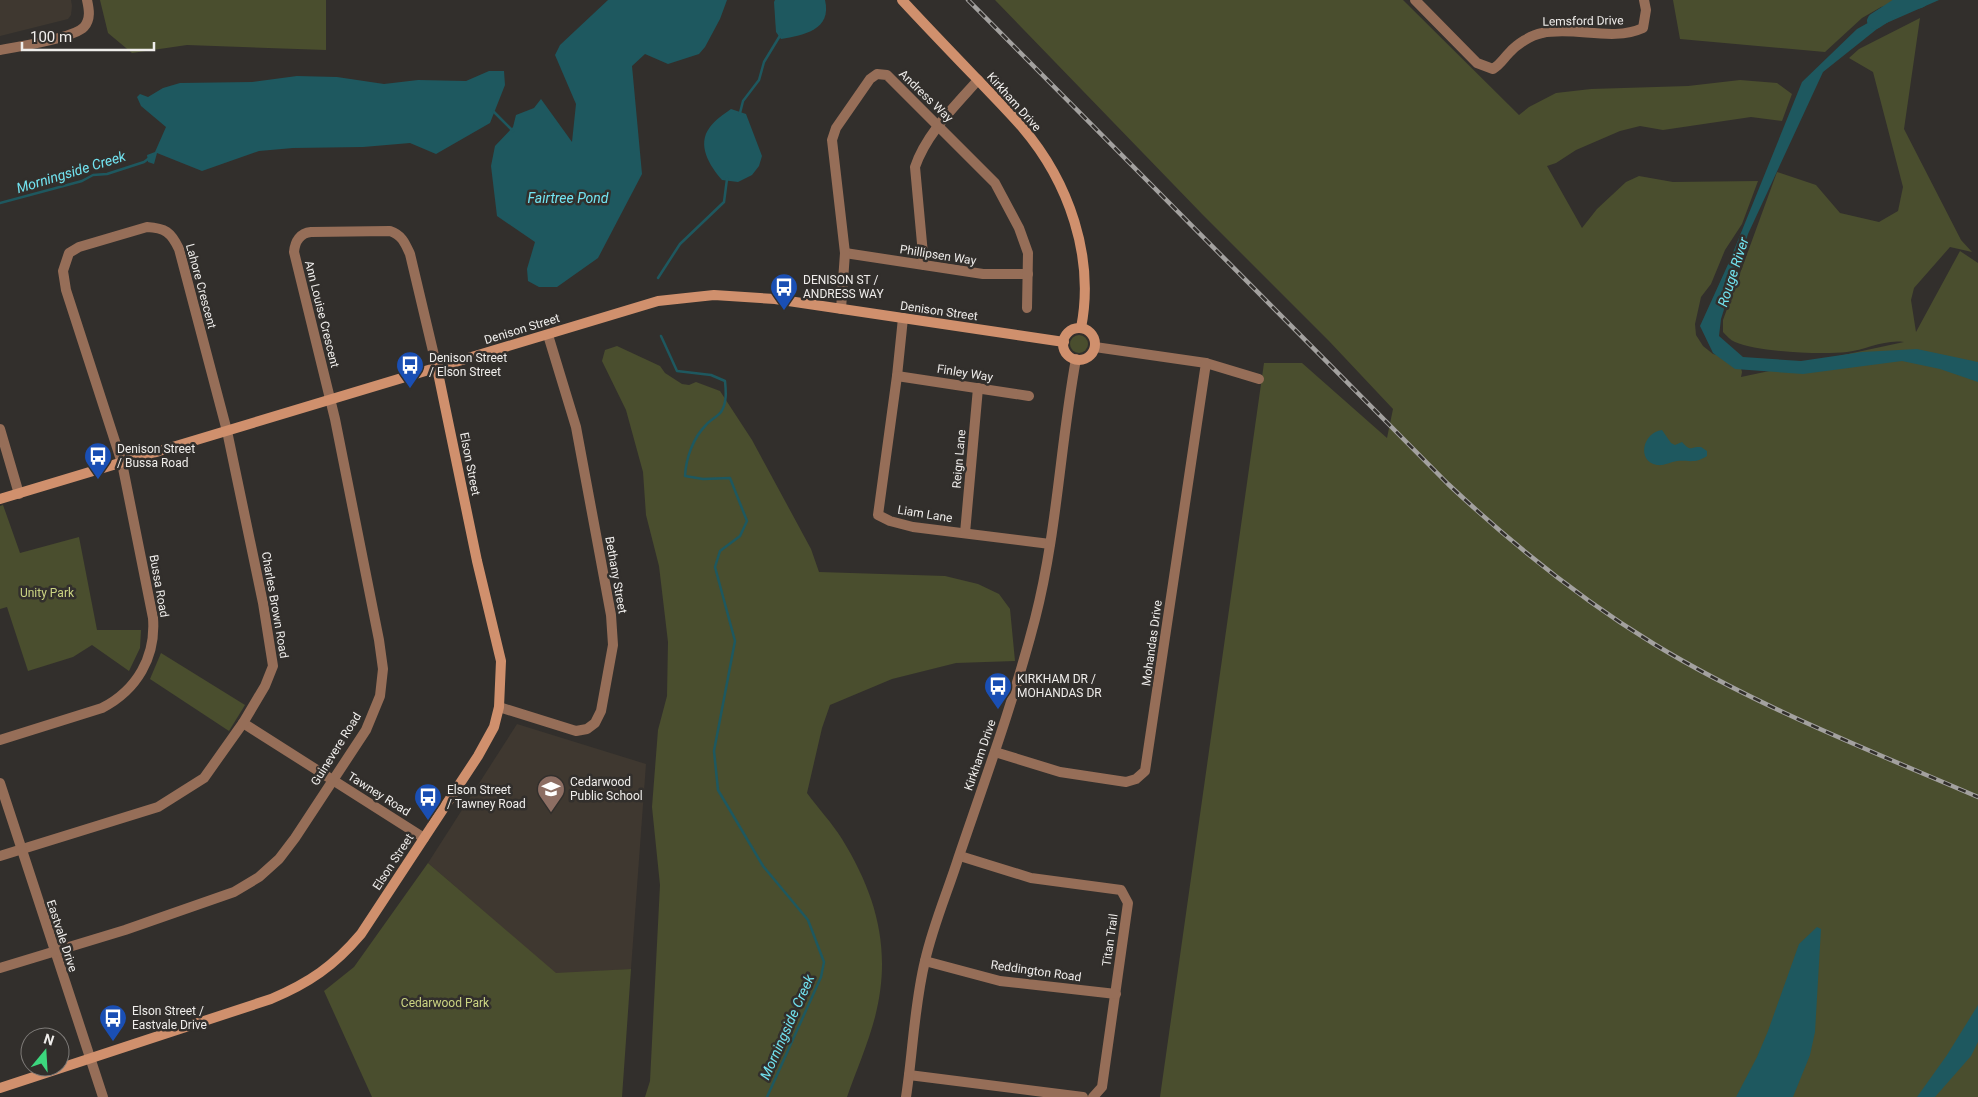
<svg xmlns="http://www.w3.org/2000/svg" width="1978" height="1097" font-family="Roboto,sans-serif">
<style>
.built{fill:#3f3830}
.green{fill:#4a4e2e}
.water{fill:#1e585f}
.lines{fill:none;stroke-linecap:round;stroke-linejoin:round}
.stream{stroke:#1e585f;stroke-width:2.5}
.river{stroke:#1e585f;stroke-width:16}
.street{stroke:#966e58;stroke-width:10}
.secondary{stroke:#d0906d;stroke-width:10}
.rail-casing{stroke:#a3a19f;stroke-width:4.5}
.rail{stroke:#322f2c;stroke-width:2.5;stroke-dasharray:8;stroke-linecap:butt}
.labels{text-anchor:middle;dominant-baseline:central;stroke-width:5;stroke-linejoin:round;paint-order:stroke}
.street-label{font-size:12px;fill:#efedeb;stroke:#322f2c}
.poi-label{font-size:12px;fill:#efedeb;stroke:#322f2c;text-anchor:start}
.park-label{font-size:12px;fill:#cbd483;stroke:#322f2c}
.water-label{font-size:14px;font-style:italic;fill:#72e4f1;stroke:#322f2c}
</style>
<rect width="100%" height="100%" fill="#322f2c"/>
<g class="built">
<path d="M0,0H71L72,6L71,15L68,19L0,36Z"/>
<path d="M517,724L646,764L631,969L556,974L428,863Z"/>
</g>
<g class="green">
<path d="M100,0H326V50L187,45L132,53L108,33Z"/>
<path d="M995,0H1403L1519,115L1529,107L1556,93L1591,89L1688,86L1740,80L1777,83L1792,94L1782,121L1751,117L1663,130L1640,126L1620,131L1576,150L1556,163L1547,166L1582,228L1597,209L1626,182L1639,176L1673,182L1758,181L1742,224L1725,250L1711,284L1701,297L1695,324L1696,335L1703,346L1713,354L1739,361L1742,372L1741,377L1904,342C1885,339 1865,350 1847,352C1821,355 1758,352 1735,342C1730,340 1727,336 1723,332V320L1777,172L1816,185L1840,213L1879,222L1898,211L1903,187L1873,72L1849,58L1859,49L1920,18L1904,129L1961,240L1972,252L1950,247L1914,288L1911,300L1916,332L1960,251L1978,263V1097H1160L1264,363H1302L1387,438L1393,409L1329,341L1202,214Z"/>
<path d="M1673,0H1904L1881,7L1862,18L1825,52L1680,39Z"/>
<circle cx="1079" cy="344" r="9"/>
<path d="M617,346L660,366L665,373L682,384L689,385L696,382L720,391L752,440L811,549L819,572L945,576L978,584L999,594L1010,609L1015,661L956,663L892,679L830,705L822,728L807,793C818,808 832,823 842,839C877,896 892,951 875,1017C868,1044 856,1071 847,1097H645L650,1081L660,885L652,807L658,730L667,696L668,642L659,566L646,515L643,472L626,410L602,361L605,350Z"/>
<path d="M3,505L20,553L79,537L97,630H141L140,648L129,671L92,645L73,657L28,671L7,607L0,609V506Z"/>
<path d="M161,653L245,705L229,731L150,679Z"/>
<path d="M428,863L556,973L631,969L622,1097H372L324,991L354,967Z"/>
</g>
<g class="water">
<path d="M608,0H727L720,19L705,47L699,54L668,64L645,54L632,66L642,174L598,258L557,287H539L528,281L527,269L535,242L497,216L491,166L495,146L513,127L516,115L534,108L541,99L572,142L576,104L555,55L560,45Z"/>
<path d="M775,0H825C832,30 804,35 781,39L776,32L774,2Z"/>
<path d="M1909,0H1939L1882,25L1823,72L1748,234L1721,319L1719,336L1743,357L1801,361L1862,352L1917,349L1978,362V382L1940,369L1902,361L1803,374L1735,369L1713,353L1700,326L1730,260L1802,82L1857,29Z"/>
<path d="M489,71H504L505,85L490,123L436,154L410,143L363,147L293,148L259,151L202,171L157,153L154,164L148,162L147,155L155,152L166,127L141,106L137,97L140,94L148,97L163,88L180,83L252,82L297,76L337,77L384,84L418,80L466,81Z"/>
<path d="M731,109L746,114L762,156L759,166L752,175L738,182L722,180C710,166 696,145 710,127C715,120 724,114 731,109Z"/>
<path d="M1662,430L1671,443L1675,445L1682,442C1692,453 1689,446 1701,447L1707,451V456C1695,464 1689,460 1677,461C1670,462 1664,466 1657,465C1636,461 1643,432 1662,430Z"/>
<path d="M1817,927L1821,929L1815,1032L1810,1055L1793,1097H1736L1757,1057L1768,1031L1799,944Z"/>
<path d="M1978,1005V1042L1971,1056L1935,1097H1917L1947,1055Z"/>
</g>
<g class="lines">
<g class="stream">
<path d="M494,112L513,131"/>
<path d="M740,113L743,101L759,80L764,62L781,34"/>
<path d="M0,203L82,181L93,175L107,174L144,162L148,159"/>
<path d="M658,278L680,244L724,202L727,179"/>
<path d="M661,336L677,371L711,375L725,381C726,391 727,403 721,412C717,417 710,420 706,425C693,438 686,458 685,476L703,479L730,478L747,521L740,536L720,551L715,567L735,641L714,751L718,790L763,866L808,920L824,962L821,977L767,1097"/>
</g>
<path class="river" d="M1875,21L1898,6L1920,0"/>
<g class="street">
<path d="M1415,0L1477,63L1493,69C1501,64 1503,59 1509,53C1517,44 1531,35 1542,33C1575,26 1612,42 1643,28L1646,10L1644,0"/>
<path d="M0,50C17,47 74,38 84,27C91,19 89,9 87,0"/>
<path d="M845,253L983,274H1028"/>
<path d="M924,265L915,167C926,134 955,106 978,80"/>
<path d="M841,309L845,253L832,140L836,128L870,79L877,74L887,75L995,183L1019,228L1028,253L1027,308"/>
<path d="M903,318L897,376L878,515L890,521L913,527L1050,544"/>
<path d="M1095,347L1206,363L1259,379"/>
<path d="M897,376L1029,396"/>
<path d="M0,429L19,494"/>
<path d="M965,533L978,388"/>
<path d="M499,707L576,731L587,729L595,723L601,711L613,645L611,615L576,427L548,335"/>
<path d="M243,723L424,838"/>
<path d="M0,740L102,708C137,690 156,657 153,618L122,463L66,290L63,271L69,253L79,247L147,227C165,228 171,232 179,249L227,431L263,603L273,666L265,686L243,723L204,778L158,807L0,856"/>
<path d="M995,752L1060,772L1126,782L1136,779L1145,771L1206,363"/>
<path d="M0,783L103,1097"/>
<path d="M960,856L1031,878L1121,890L1128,903L1102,1087L1093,1097"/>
<path d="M925,961L1000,981L1116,994"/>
<path d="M0,968L125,930L234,892L259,877L279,859L295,838L366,730L380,696L383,669L379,640L335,419L294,252C295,241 300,233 311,232L390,231C402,235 405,243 410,254L437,368"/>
<path d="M909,1075L1083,1097"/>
<path d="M906,1097C913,1052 914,1006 925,961C933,925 948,891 959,856C986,777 1014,700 1035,619C1057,534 1060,446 1076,359"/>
</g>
<g class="secondary">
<path d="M902,0C927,27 953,54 978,80C993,96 1008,111 1022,127C1069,182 1095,257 1081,328"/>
<circle cx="1079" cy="344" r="16"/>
<path d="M0,499L658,301L714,295L775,299L1064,342"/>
<path d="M0,1088L271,999C309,983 334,966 361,934L478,756L494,727L499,707L501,661L477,561L437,368"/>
</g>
<g class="rail-casing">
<path id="rail" d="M968,0L1448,484C1512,544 1579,598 1654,644C1756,706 1869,750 1978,797"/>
</g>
<use href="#rail" class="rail"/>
</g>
<defs>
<g id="bus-pin" transform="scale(1.4375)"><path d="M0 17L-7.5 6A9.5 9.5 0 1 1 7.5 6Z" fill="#1a4fb4" stroke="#322f2c"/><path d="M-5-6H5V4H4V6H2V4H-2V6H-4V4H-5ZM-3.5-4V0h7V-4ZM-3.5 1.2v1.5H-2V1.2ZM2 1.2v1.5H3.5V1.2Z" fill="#fff"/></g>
<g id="school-pin" transform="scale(1.4375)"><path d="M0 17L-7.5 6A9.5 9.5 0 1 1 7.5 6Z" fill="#8d6e63" stroke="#322f2c"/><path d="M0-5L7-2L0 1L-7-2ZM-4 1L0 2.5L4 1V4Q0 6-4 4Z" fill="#fff"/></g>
</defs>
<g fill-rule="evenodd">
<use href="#bus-pin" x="784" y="287"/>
<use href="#bus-pin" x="410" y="365"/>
<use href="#bus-pin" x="98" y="456"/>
<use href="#bus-pin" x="998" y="686"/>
<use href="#school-pin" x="551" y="789"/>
<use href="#bus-pin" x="428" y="797"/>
<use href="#bus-pin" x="113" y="1018"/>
</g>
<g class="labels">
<g class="street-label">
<text transform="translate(1583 21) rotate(-1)">Lemsford Drive</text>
<text transform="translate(926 96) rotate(44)">Andress Way</text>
<text transform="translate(1014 102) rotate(48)">Kirkham Drive</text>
<text transform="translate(938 255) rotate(9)">Phillipsen Way</text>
<text transform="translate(201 286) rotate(75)">Lahore Crescent</text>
<text transform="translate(939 311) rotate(8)">Denison Street</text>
<text transform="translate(322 314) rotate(76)">Ann Louise Crescent</text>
<text transform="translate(522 329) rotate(-17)">Denison Street</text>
<text transform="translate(965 373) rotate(9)">Finley Way</text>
<text transform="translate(959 459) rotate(-85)">Reign Lane</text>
<text transform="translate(470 464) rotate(79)">Elson Street</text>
<text transform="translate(925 514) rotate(9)">Liam Lane</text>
<text transform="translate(616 575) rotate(80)">Bethany Street</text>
<text transform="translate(159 586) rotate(80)">Bussa Road</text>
<text transform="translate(275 605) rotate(80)">Charles Brown Road</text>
<text transform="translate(1152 643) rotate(-82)">Mohandas Drive</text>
<text transform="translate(336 749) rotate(-58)">Guinevere Road</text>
<text transform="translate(980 755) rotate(-71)">Kirkham Drive</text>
<text transform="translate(379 794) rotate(32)">Tawney Road</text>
<text transform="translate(393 862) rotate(-57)">Elson Street</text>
<text transform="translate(62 936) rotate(72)">Eastvale Drive</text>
<text transform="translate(1110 940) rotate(-82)">Titan Trail</text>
<text transform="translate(1036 971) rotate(8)">Reddington Road</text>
</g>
<g class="poi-label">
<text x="803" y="280">DENISON ST /<tspan x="803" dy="14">ANDRESS WAY</tspan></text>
<text x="429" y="358">Denison Street<tspan x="429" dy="14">/ Elson Street</tspan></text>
<text x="117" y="449">Denison Street<tspan x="117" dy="14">/ Bussa Road</tspan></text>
<text x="1017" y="679">KIRKHAM DR /<tspan x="1017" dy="14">MOHANDAS DR</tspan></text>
<text x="570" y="782">Cedarwood<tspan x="570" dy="14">Public School</tspan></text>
<text x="447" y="790">Elson Street<tspan x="447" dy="14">/ Tawney Road</tspan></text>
<text x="132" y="1011">Elson Street /<tspan x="132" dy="14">Eastvale Drive</tspan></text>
</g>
<g class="park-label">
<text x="47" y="593">Unity Park</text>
<text x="445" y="1003">Cedarwood Park</text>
</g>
<g class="water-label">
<text transform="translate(71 172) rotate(-17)">Morningside Creek</text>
<text x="568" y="198">Fairtree Pond</text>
<text transform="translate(1733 272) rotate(-72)">Rouge River</text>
<text transform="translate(787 1027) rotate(-66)">Morningside Creek</text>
</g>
</g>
<g transform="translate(45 1052) rotate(18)"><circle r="24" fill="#322f2c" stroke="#7e7b78"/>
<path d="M0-4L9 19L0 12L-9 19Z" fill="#3cd77e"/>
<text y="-8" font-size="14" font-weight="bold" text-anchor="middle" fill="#efedeb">N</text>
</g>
<path d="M22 42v8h132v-8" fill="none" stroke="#efedeb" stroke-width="2.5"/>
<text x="30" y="42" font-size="15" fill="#efedeb" stroke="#322f2c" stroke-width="4" paint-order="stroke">100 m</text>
</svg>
